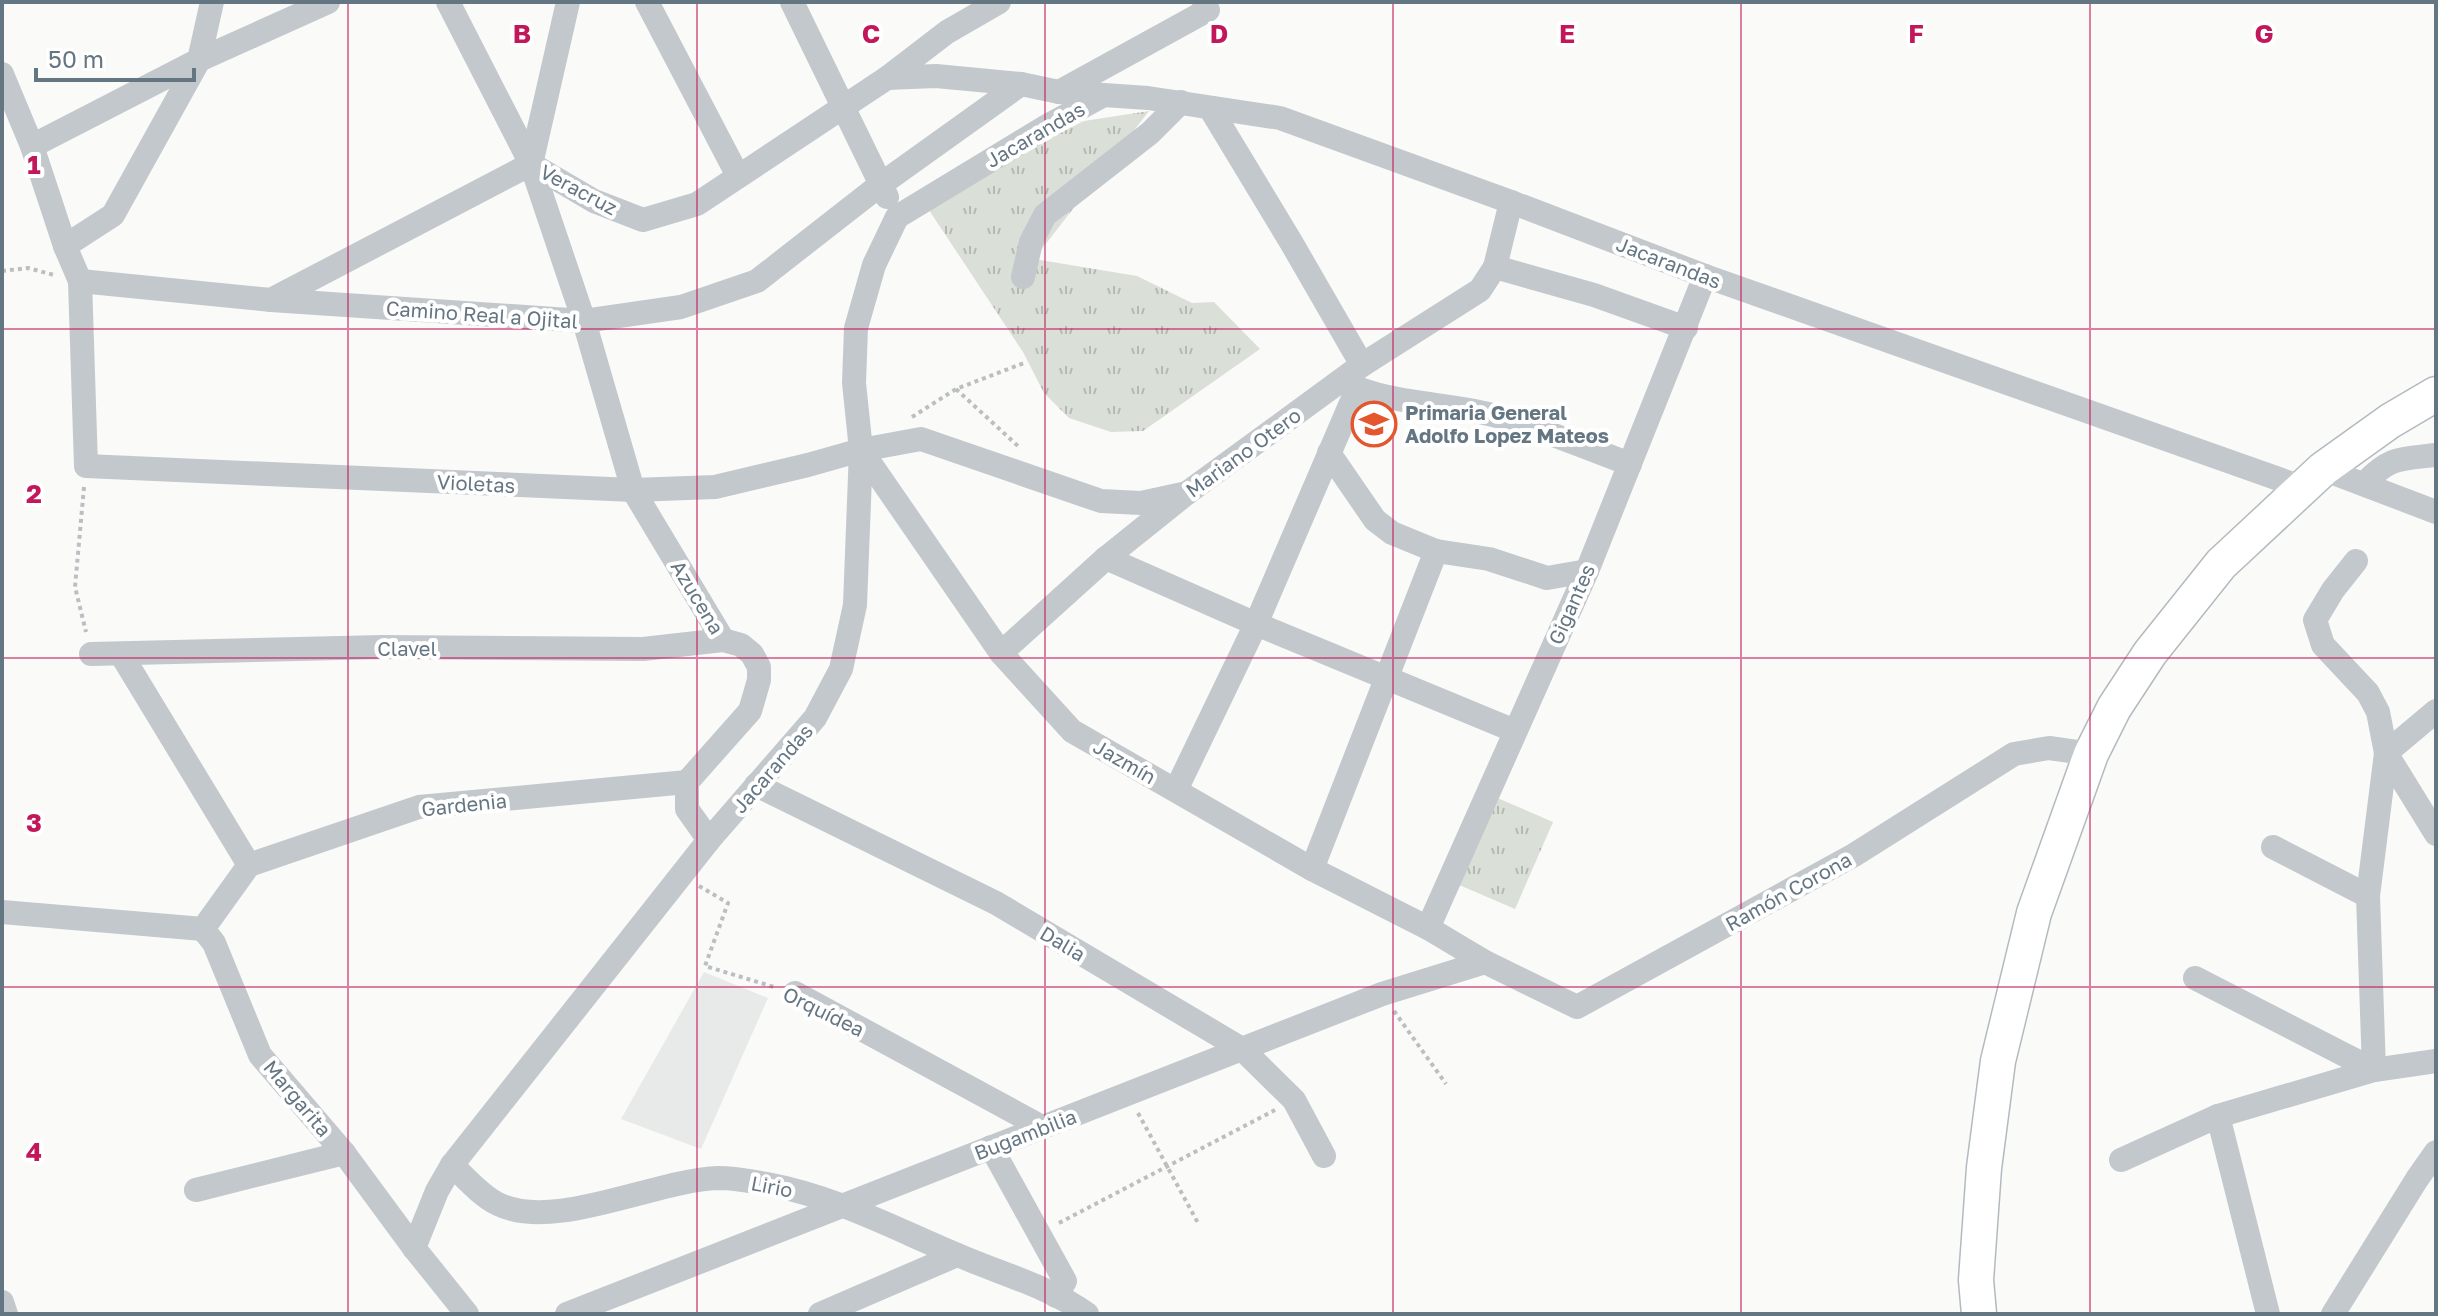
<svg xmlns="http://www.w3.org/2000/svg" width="2438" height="1316" font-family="'Golos Text',sans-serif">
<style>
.built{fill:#e8e9e9}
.grass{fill:url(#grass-tufts)}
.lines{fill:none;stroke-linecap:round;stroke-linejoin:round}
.secondary-casing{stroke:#b3babf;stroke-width:37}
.path{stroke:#bbbfc2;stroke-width:4;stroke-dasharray:4 4;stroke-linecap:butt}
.minor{stroke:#c3c8cc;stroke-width:24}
.secondary{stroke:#fff;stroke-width:34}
.grid{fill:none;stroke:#c2185b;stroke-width:2;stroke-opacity:0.55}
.labels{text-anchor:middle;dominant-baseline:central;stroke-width:8;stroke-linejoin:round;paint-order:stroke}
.street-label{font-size:20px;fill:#657683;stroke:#fff}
.poi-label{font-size:20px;font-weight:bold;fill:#657683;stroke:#fff;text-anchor:start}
.grid-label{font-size:26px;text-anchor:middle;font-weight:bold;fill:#c2185b;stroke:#fff;stroke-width:8;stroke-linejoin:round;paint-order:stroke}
</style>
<defs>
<pattern id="grass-tufts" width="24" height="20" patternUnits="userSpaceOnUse" patternTransform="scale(2)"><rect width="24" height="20" fill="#dadfd7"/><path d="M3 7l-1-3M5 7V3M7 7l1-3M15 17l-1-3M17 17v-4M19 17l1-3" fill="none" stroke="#b4b9b4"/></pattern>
</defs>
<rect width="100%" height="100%" fill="#fafaf8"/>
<path class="built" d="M704,972L768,998L701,1149L621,1119Z"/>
<g class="grass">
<path d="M1149,111L1034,259L1137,276L1192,303L1214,302L1260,349L1143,431L1111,432L1069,418L1044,393L1023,352L925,204L1004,160L1084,121Z"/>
<path d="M1495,797L1553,822L1515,909L1457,884Z"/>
</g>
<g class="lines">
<g class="secondary-casing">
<path id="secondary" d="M1979,1314L1976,1280L1984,1168L1998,1061L2034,913L2091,754L2114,708L2150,653L2221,564L2323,469L2390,421L2436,394"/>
</g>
<g class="path">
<path d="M2,271L28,268L54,275"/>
<path d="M956,389L1019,447"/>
<path d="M912,417L956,389L1024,363"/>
<path d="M84,487L75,587L86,632"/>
<path d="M699,886L728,903L705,966L774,987"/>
<path d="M1394,1011L1446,1084"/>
<path d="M1138,1113L1198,1223"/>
<path d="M1059,1223L1275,1110"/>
</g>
<g class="minor">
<path d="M448,2L531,164L584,321L633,490L723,640L741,645L752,654L759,667V680L750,711L687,782V809L709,840"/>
<path d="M647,2L738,176"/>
<path d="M792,2L887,197"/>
<path d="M2,74L32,146L65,246L80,281"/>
<path d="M887,78L936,76L1021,84L1059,92L1148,98L1280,118L1511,202L1705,276L2304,488"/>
<path d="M1021,84L880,185L757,281L681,307L584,321L271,300L80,281L86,466L633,490L715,487L808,465L861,450L921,439L1101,501L1141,503L1187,493"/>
<path d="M1059,92L1208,10L1204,2"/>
<path d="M1210,108L1291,242L1362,365"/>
<path d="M32,146L199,60L328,2"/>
<path d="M531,164L594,201L643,220L697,204L887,78L947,32L999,2"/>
<path d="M531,164L568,2"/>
<path d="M65,246L113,215L199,60L212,2"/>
<path d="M1495,267L1594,295L1686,328"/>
<path d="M1023,277L1031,242L1045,215L1150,133L1181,102"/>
<path d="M271,300L531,164"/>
<path d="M1343,382C1393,406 1449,402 1501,417C1544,430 1587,448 1630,464"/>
<path d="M861,450L1001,653L1072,731L1312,869L1428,928L1485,962L1577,1007L1854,855L2014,754L2049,748L2091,754"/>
<path d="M1329,453L1375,520L1392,533L1436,551L1489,559L1547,578L1587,571"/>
<path d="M2323,469L2436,512"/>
<path d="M2364,484C2390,456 2401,459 2436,455"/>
<path d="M1106,558L1256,624L1515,731"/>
<path d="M2356,561L2333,590L2315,620L2323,645L2368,693L2378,712L2386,753L2436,834"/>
<path d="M1001,653L1106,558L1187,493L1362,365L1480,290L1495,267L1511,202"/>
<path d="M91,654L383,647L643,649L723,640"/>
<path d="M121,654L249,865"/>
<path d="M2386,753L2436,711"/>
<path d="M756,785L996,903L1242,1049L1294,1100L1324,1156"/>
<path d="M1176,790L1256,624L1357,389"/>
<path d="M2273,847L2368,896"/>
<path d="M249,865L203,929L214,943L260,1055L344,1153L414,1248L467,1314"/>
<path d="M249,865L419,807L687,782"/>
<path d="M1312,869L1436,551"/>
<path d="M2,912L203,929"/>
<path d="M1428,928L1587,571L1705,276"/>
<path d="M2195,978L2374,1070L2368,896L2386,753"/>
<path d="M795,993L1042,1127"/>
<path d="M2218,1116L2268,1314"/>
<path d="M991,1147L1065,1281L1056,1296"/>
<path d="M2121,1160L2218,1116L2374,1070L2436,1061"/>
<path d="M452,1165C466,1178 481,1196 498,1204C554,1232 655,1180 718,1178C734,1178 751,1181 767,1184C837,1197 895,1229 960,1256C1002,1274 1050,1287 1087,1314"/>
<path d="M196,1190L344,1153"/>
<path d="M414,1248L437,1191L452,1165L709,840L815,718L841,669L855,605L861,450L854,383L856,328L874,265L897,217L1047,126L1102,96"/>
<path d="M2,1302L6,1314"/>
<path d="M567,1314L1382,994L1485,962"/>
<path d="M820,1314L957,1255"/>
<path d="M2333,1314L2417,1179L2436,1152"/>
</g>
<use href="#secondary" class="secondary"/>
</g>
<path class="grid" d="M348,2V1314M697,2V1314M1045,2V1314M1393,2V1314M1741,2V1314M2090,2V1314M2,329H2436M2,658H2436M2,987H2436"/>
<defs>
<g id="school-ring" transform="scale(2.3)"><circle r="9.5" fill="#fff" stroke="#e4572e" stroke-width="1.5"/><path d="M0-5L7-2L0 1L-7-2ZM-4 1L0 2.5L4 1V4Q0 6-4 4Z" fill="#e4572e"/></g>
</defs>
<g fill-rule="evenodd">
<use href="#school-ring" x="1374" y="424"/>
</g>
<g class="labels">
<g class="street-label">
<text transform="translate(1035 134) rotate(-30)">Jacarandas</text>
<text transform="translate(579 189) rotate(28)">Veracruz</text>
<text transform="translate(1669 262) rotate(21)">Jacarandas</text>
<text transform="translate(482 314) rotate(4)">Camino Real a Ojital</text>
<text transform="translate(1243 452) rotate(-36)">Mariano Otero</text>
<text transform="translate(476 483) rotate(3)">Violetas</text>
<text transform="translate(698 597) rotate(59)">Azucena</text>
<text transform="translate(1571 604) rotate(-66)">Gigantes</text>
<text x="407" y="648">Clavel</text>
<text transform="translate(1125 761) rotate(30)">Jazmín</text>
<text transform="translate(772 768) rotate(-49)">Jacarandas</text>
<text transform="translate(464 804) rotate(-6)">Gardenia</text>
<text transform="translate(1788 891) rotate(-29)">Ramón Corona</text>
<text transform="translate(1063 943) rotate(31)">Dalia</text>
<text transform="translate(824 1011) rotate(26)">Orquídea</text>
<text transform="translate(298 1098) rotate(50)">Margarita</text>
<text transform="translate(1025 1134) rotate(-21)">Bugambilia</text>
<text transform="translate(772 1186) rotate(11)">Lirio</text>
</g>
<g class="poi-label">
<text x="1405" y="412">Primaria General<tspan x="1405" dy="23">Adolfo Lopez Mateos</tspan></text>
</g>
</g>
<g class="grid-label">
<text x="522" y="43">B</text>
<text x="871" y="43">C</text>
<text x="1219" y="43">D</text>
<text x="1567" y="43">E</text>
<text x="1916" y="43">F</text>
<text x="2264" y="43">G</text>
<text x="34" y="174">1</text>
<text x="34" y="503">2</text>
<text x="34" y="832">3</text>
<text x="34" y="1161">4</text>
</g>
<rect width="2438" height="1316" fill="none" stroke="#657683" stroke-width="8"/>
<path d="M36 68v12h158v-12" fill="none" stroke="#657683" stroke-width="4"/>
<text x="48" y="68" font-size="24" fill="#657683" stroke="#ffffff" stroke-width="6" paint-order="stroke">50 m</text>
</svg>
